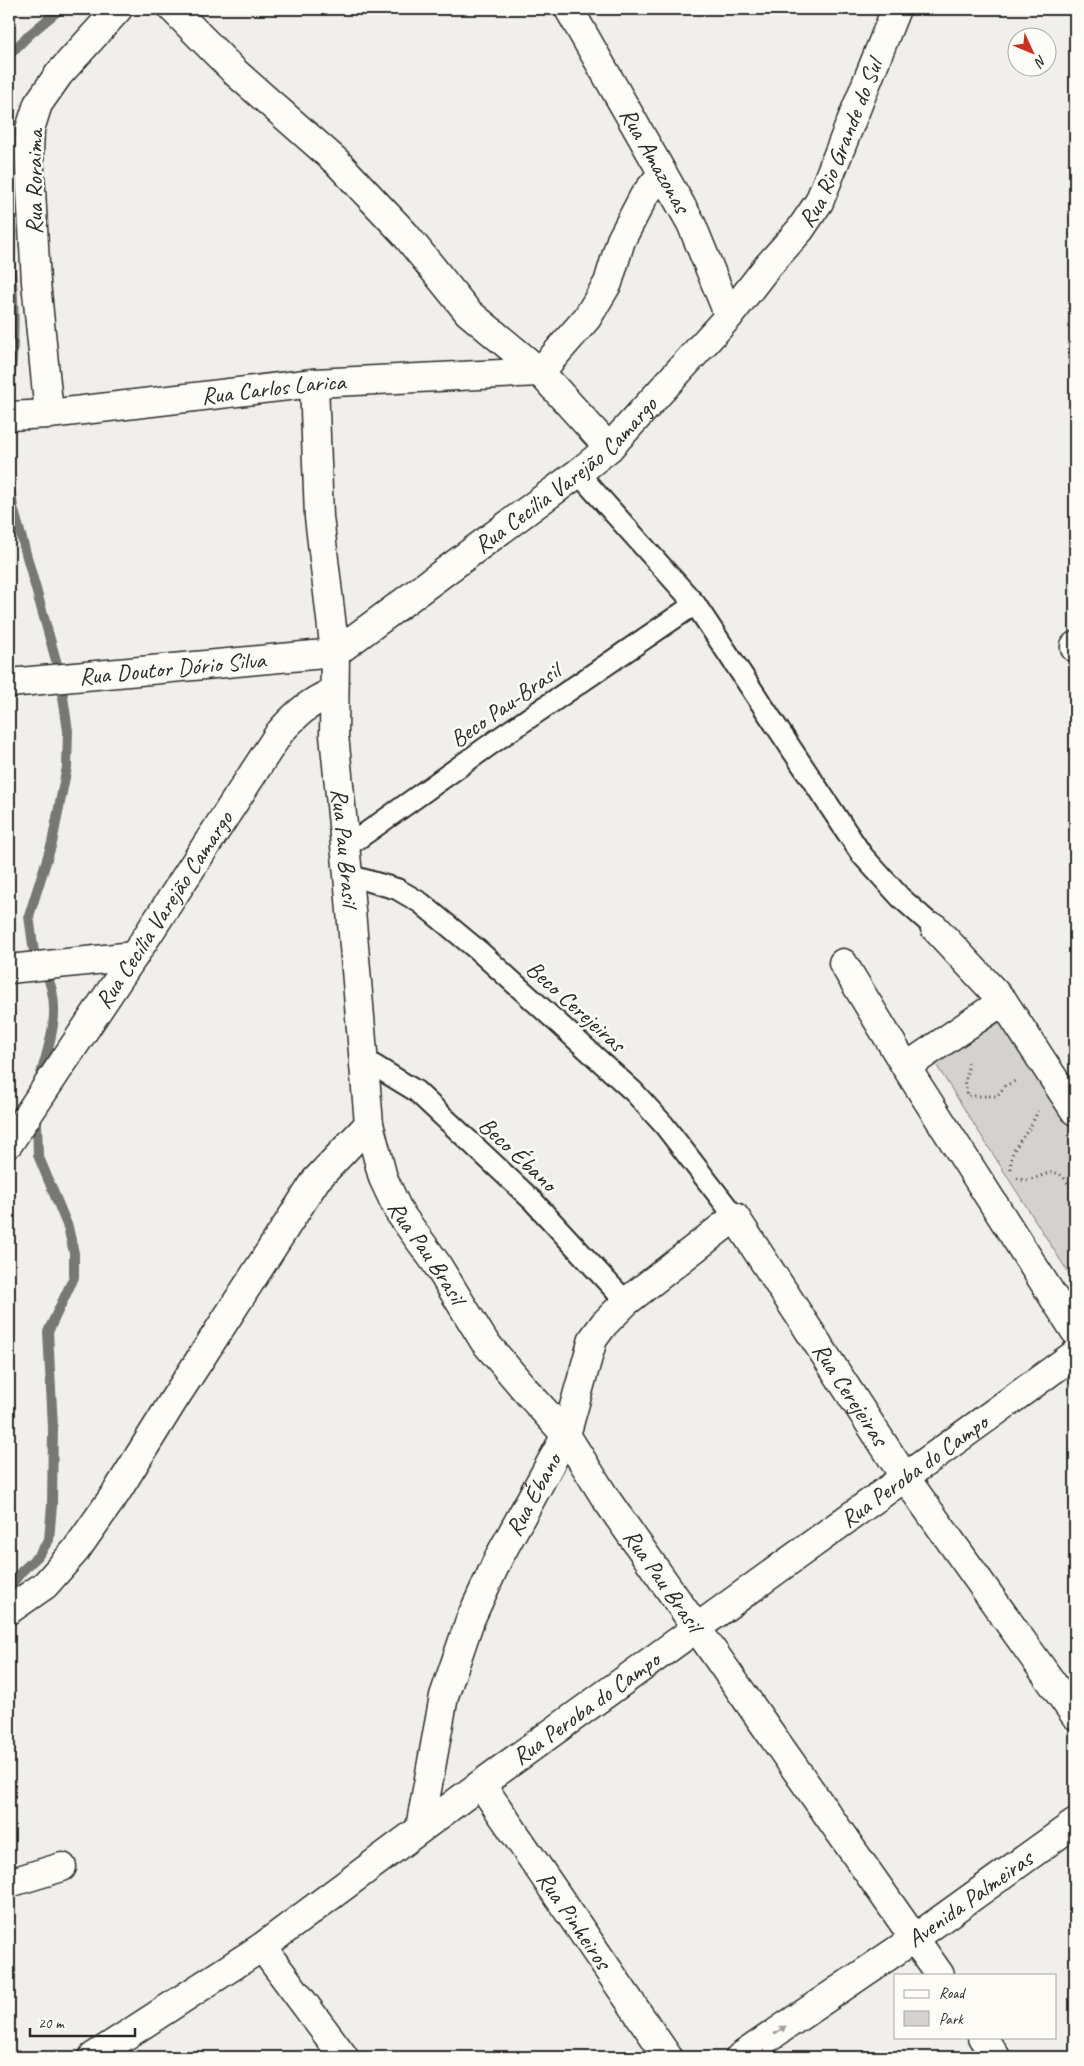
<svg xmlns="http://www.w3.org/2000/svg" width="1084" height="2066" font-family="Caveat,sans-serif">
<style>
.green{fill:#d3d2cf;stroke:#7f7e7d}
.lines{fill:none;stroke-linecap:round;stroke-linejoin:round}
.stream{stroke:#777775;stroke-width:10}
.lane-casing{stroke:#2b2b2b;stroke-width:24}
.street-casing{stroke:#2b2b2b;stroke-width:31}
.secondary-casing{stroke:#2b2b2b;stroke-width:31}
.path{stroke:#2b2b2b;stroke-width:3;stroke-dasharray:1 4;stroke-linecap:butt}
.lane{stroke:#fdfcf7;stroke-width:20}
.street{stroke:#fdfcf7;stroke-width:28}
.secondary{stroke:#fdfcf7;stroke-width:28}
.oneway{fill:#9e9e9b}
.labels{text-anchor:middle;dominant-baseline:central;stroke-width:5;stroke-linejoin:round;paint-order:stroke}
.street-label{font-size:24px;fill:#2b2b2b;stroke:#fdfcf7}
</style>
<rect width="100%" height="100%" fill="#f0efeb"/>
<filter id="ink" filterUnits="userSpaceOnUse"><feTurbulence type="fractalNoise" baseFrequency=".02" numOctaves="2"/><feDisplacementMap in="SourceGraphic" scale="10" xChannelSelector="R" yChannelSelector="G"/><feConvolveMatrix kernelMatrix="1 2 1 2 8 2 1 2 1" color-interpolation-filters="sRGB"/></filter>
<g filter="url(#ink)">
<path class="green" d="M1005,1019L1075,1130V1283L935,1063Z"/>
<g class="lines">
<g class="stream">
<path d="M9,55L29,35L60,9"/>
<path d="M9,255C15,298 15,343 9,386"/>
<path d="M9,481L13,507L57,664"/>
<path d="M34,952L29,916L52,843L67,767L68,731L62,690"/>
<path d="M39,1081C49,1045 64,1007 45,972"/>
<path d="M9,1588L21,1572L38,1556L49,1540L52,1505L53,1427L48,1332L74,1277V1253L68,1227L38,1155L37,1121"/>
</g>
<g class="lane-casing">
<g id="lane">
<path d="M578,473L695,604L862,855L900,897L935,928"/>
<path d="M345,848L498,739L695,604"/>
<path d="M348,875L397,889L421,903L480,952L634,1092L664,1125L735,1217"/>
<path d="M362,1058L416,1091L533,1201L626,1302"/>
</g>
</g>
<g class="street-casing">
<g id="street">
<path d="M173,9L236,73L337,162L404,233L468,312L540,372L609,448"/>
<path id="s1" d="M569,9L691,223L729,316"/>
<path d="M540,372L587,318L608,283L621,240L644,196L662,174"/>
<path id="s2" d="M314,383L319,517L335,653L334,735L348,875L369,1124L383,1178L399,1212L436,1263L484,1341L528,1393L566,1435L606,1499L940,1975"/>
<path d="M49,414L36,282L29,153L30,129L38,104L59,74L118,9"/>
<path id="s3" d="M9,416L49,414L314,383L540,372"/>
<path d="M1075,648V646"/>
<path id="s4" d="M9,683L335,653L578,473L609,448L729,316L767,267L800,230L819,202L896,9"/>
<path d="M935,928L1003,1001L1075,1111"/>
<path d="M843,963L906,1067L1075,1331"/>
<path d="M9,969L134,956"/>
<path d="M906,1067L1003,1001"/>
<path id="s5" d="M9,1143L134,956L280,732C297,713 310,702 333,692"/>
<path d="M9,1610L45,1585L76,1550L116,1493L173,1401L316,1180L369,1124"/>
<path id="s6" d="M481,1784L668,2057"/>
<path id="s7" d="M420,1828L444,1696L470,1620L499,1557L566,1435L593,1339L604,1324L626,1302L735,1217L904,1476L1075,1715"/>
<path d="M9,1883L62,1867"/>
<path d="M262,1947L344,2057"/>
<path d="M982,2037L996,2057"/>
<path id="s8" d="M93,2057L262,1947L481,1784L1075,1354"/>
</g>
</g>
<g class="secondary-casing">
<g id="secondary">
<path id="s9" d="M740,2057L915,1938L1075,1823"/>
</g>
</g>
<g class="path">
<path d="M969,1063L965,1083L968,1096H997L1005,1086L1017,1080"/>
<path d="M1011,1169C1009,1151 1019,1143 1029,1129C1032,1124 1035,1117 1038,1111"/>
<path d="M1017,1178C1032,1186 1046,1168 1059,1174C1065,1177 1070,1187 1075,1192"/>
</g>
<use href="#lane" class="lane"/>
<use href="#street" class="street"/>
<use href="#secondary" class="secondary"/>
</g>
<defs><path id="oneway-solid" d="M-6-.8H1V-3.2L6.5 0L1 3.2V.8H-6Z" transform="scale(1.25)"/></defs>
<use class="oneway" href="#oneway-solid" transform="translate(780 2030) rotate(-34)"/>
</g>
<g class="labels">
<g class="street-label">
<text stroke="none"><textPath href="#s4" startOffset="1056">Rua Rio Grande do Sul</textPath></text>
<text stroke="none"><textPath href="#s1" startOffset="174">Rua Amazonas</textPath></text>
<text transform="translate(34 182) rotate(-90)">Rua Roraima</text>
<text stroke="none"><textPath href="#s3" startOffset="266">Rua Carlos Larica</textPath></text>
<text stroke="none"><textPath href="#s4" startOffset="619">Rua Cecília Varejão Camargo</textPath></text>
<text stroke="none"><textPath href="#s4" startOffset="164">Rua Doutor Dório Silva</textPath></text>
<text transform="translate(505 705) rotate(-35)">Beco Pau-Brasil</text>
<text stroke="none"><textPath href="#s2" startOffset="466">Rua Pau Brasil</textPath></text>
<text stroke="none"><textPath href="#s5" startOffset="280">Rua Cecília Varejão Camargo</textPath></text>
<text transform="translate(576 1006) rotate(42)">Beco Cerejeiras</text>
<text transform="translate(518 1154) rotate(43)">Beco Ébano</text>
<text stroke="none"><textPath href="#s2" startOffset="886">Rua Pau Brasil</textPath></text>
<text stroke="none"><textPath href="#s7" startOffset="922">Rua Cerejeiras</textPath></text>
<text stroke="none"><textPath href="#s8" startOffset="1009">Rua Peroba do Campo</textPath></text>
<text stroke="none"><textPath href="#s7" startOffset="355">Rua Ébano</textPath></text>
<text stroke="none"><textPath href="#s2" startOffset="1291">Rua Pau Brasil</textPath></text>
<text stroke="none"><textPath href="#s8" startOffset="604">Rua Peroba do Campo</textPath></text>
<text stroke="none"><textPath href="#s9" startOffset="279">Avenida Palmeiras</textPath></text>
<text stroke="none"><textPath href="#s6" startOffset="165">Rua Pinheiros</textPath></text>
</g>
</g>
<rect width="1084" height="2066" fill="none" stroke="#fdfcf7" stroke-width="30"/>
<rect x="15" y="15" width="1054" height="2036" fill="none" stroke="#2b2b2b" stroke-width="2" filter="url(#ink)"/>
<rect x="894" y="1974" width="162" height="65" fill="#fdfcf7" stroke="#a9a8a5"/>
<rect x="904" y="1990" width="25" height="8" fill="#fdfcf7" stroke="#a9a8a5"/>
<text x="939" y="1998" font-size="15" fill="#2b2b2b">Road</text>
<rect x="904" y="2011" width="25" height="15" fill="#d3d2cf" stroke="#a9a8a5"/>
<text x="939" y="2024" font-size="15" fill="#2b2b2b">Park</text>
<g transform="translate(1032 52) rotate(134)"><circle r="24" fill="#fdfcf7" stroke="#a9a8a5"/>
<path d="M0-4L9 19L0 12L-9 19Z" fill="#c8321e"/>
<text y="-8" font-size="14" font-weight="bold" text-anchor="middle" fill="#2b2b2b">N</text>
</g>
<path d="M30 2028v8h105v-8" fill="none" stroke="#2b2b2b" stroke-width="2.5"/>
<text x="38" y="2028" font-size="15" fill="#2b2b2b" stroke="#fdfcf7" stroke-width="4" paint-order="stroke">20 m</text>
</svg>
